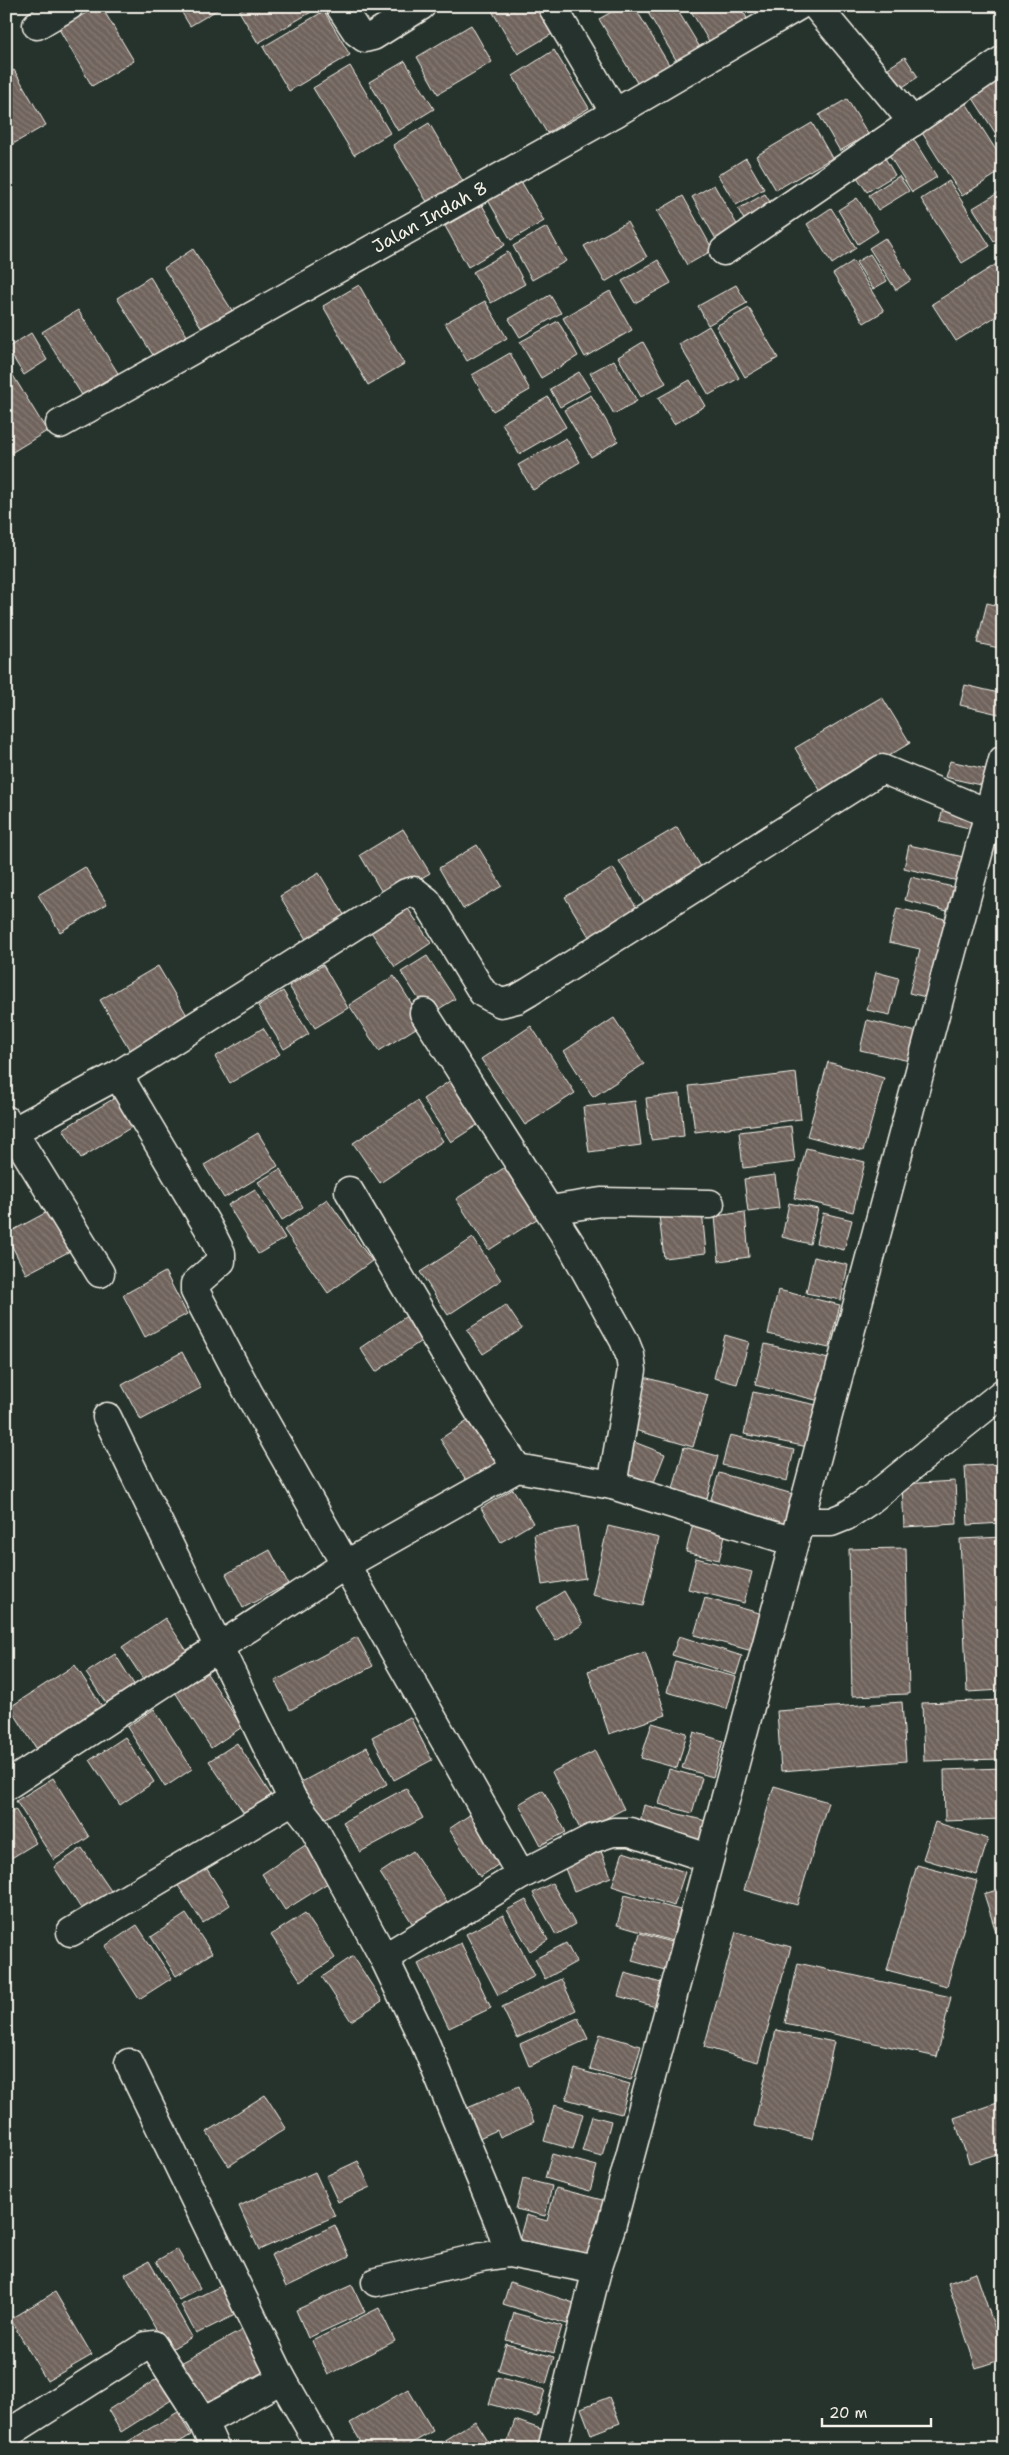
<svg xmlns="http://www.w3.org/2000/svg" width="1009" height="2455" font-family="'Shantell Sans',sans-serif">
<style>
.building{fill:url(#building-back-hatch);stroke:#f4f1e8}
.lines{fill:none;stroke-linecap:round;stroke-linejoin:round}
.street-casing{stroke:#f4f1e8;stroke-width:31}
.street{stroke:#26332d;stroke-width:28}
.labels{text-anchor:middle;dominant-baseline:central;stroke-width:4;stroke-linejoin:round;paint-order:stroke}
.street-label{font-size:18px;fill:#f4f1e8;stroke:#26332d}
</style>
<defs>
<pattern id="building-back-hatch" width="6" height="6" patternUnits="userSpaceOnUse" patternTransform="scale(1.25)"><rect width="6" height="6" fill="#70645d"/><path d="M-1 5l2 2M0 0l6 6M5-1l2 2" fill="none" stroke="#857b74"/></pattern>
</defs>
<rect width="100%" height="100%" fill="#26332d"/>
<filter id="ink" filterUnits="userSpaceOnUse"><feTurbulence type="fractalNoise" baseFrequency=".02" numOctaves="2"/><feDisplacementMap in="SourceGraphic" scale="10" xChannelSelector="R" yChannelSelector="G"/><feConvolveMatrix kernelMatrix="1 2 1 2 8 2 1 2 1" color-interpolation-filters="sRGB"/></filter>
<g filter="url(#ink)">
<g class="building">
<path d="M98,6H101L134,61L92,86L59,29Z"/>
<path d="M178,6H222V7L190,26Z"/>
<path d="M247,6H317L318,8L258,43L239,11Z"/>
<path d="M489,6H536L552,34L518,54Z"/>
<path d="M622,6H634L671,68L639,86L599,19Z"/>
<path d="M644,6H675L701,49L678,63Z"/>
<path d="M688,6H740L748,20L710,43Z"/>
<path d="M324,11L350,55L289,91L263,47Z"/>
<path d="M471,25L492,62L438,94L417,57Z"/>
<path d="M554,50L589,108L547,133L513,76Z"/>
<path d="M905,57L918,77L895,92L882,72Z"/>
<path d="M405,61L434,109L398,131L369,82Z"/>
<path d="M350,66L390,133L354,155L313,88Z"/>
<path d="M14,70L46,125L6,148V75Z"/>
<path d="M1003,76V145L971,95Z"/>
<path d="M847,99L868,134L840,151L819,115Z"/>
<path d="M966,103L1003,161V170L962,196L921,131Z"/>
<path d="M429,123L464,183L429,205L393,145Z"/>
<path d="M812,123L832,158L776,190L756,156Z"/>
<path d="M912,137L937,177L912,192L887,152Z"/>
<path d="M882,153L895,175L867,192L853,171Z"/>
<path d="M746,158L764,189L736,205L718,175Z"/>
<path d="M899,176L909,191L878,210L869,195Z"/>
<path d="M521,181L544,221L511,240L488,200Z"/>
<path d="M949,181L990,246L962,263L921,199Z"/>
<path d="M714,185L739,228L717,241L692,197Z"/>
<path d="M1003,190V235L994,241L973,208Z"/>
<path d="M765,194L775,210L747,225L738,209Z"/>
<path d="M683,196L713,250L687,265L657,211Z"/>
<path d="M857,198L878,231L858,244L838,210Z"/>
<path d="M482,205L505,245L468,267L445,226Z"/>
<path d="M831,208L856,248L832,264L807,224Z"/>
<path d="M627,222L647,257L605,282L584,246Z"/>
<path d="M547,227L566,261L532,280L513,246Z"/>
<path d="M885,238L911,280L896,290L869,248Z"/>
<path d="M193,249L233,312L203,330L164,268Z"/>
<path d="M508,252L525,284L491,303L473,272Z"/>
<path d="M870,254L887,281L873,289L856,262Z"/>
<path d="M658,260L671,283L635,303L622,281Z"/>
<path d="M1003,260V312L956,341L932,304Z"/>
<path d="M853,261L884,311L864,323L833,274Z"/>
<path d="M150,277L191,342L158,363L117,298Z"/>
<path d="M359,285L404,364L368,385L323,306Z"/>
<path d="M736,285L747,303L708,325L698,306Z"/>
<path d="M610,291L632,330L585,357L563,318Z"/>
<path d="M550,295L561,313L520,337L509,319Z"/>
<path d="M485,301L507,338L467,361L445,323Z"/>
<path d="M749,308L778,358L745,377L716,326Z"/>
<path d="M78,310L118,373L82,395L42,332Z"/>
<path d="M558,321L578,356L541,378L520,342Z"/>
<path d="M709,326L739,378L709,395L679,344Z"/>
<path d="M31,333L47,360L24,375L7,348Z"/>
<path d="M643,342L666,383L641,397L618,357Z"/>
<path d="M510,353L530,390L493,411L472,375Z"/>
<path d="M614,360L637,401L614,414L590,373Z"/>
<path d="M6,364L47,431L6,456Z"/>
<path d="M579,372L590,390L560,407L550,389Z"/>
<path d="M690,380L705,406L674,424L658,398Z"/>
<path d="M591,395L618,441L591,457L564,410Z"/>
<path d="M548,397L566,427L519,454L502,423Z"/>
<path d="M566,438L580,462L533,490L518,465Z"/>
<path d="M1002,491H1003V519L995,517Z"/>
<path d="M1003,547V578L995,577Z"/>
<path d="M987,603L1003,607V649L977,643Z"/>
<path d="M965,685L1003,694V715L960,705Z"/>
<path d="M882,697L910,743L823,795L795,748Z"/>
<path d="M950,761L994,771L989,787L945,777Z"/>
<path d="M943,808L977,816L973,829L940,821Z"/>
<path d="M677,827L703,870L646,905L619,861Z"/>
<path d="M403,829L430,873L386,899L360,855Z"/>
<path d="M477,845L502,886L463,909L439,868Z"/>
<path d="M909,845L968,858L962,882L904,868Z"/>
<path d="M85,867L107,904L60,932L38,895Z"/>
<path d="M613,868L639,912L591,940L565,897Z"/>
<path d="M319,873L349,923L310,946L280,896Z"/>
<path d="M911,877L961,889L955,913L905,900Z"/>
<path d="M405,904L431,943L395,967L369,929Z"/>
<path d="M897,908L954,921L934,999L909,993L920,949L889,942Z"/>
<path d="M427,956L455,999L429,1015L401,972Z"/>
<path d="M323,965L348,1008L315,1028L289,986Z"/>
<path d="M158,966L188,1017L131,1052L100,1000Z"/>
<path d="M876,972L899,978L890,1015L867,1010Z"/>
<path d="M394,976L424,1023L379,1051L349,1005Z"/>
<path d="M283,991L309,1034L284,1049L258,1006Z"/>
<path d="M614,1018L644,1064L593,1097L564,1051Z"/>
<path d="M867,1020L921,1033L914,1062L860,1050Z"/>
<path d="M531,1026L575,1093L525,1125L481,1059Z"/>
<path d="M263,1028L280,1054L230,1083L215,1057Z"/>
<path d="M828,1062L884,1078L863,1151L807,1136Z"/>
<path d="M796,1073L801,1119L695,1132L689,1086Z"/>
<path d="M457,1076L485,1120L451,1142L423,1099Z"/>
<path d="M680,1094L684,1136L651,1140L646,1098Z"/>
<path d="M118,1096L135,1125L81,1158L63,1129Z"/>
<path d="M417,1101L443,1141L380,1183L353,1143Z"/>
<path d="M635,1101L641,1145L589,1152L583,1107Z"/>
<path d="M791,1126L795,1162L743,1168L739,1132Z"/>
<path d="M258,1133L278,1166L224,1198L204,1165Z"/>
<path d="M806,1148L865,1162L853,1212L794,1198Z"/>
<path d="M513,1162L546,1213L489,1250L456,1199Z"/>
<path d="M280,1169L303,1207L282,1220L258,1182Z"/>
<path d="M775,1175L779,1208L748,1212L744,1179Z"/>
<path d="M255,1189L285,1238L258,1254L228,1205Z"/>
<path d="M327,1199L372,1261L328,1293L284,1230Z"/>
<path d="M789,1203L818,1209L810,1244L782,1237Z"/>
<path d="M51,1210L72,1250L26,1274L6,1234Z"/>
<path d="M702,1210L706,1253L664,1258L659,1215Z"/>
<path d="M745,1212L749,1257L719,1261L715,1216Z"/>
<path d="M823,1213L852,1220L844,1250L816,1243Z"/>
<path d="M473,1238L501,1280L448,1315L420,1272Z"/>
<path d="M814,1257L848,1265L841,1300L806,1293Z"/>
<path d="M165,1272L187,1314L145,1337L123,1295Z"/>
<path d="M778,1290L840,1305L829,1348L768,1334Z"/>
<path d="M506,1305L522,1329L483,1354L467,1330Z"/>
<path d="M408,1315L424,1339L376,1372L360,1348Z"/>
<path d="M725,1335L749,1342L737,1384L714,1378Z"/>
<path d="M765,1344L833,1360L824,1402L755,1385Z"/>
<path d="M182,1352L201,1388L141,1420L122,1385Z"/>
<path d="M644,1377L708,1395L693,1447L628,1428Z"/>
<path d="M753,1392L822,1406L813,1448L744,1434Z"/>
<path d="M477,1415L510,1464L472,1489L440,1439Z"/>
<path d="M730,1435L794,1450L787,1481L722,1465Z"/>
<path d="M629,1440L665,1454L649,1495L613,1481Z"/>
<path d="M684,1447L718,1456L704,1510L670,1501Z"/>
<path d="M1003,1464V1523L968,1525L965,1466Z"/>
<path d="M719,1473L793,1494L783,1533L707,1512Z"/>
<path d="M955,1481L957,1524L904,1527L902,1484Z"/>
<path d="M513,1489L533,1523L501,1542L481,1508Z"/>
<path d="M694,1519L727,1527L719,1560L686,1552Z"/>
<path d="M608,1526L659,1538L643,1606L592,1595Z"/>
<path d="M577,1527L585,1578L542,1585L534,1534Z"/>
<path d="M1003,1537V1690L967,1692L960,1539Z"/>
<path d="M906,1548L909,1694L852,1696L849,1549Z"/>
<path d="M270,1550L288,1584L243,1608L226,1574Z"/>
<path d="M696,1558L752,1572L744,1603L688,1589Z"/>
<path d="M564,1591L583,1624L556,1641L536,1608Z"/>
<path d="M705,1598L763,1614L752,1651L694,1635Z"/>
<path d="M165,1618L193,1660L149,1688L122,1647Z"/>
<path d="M679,1636L742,1656L736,1675L672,1655Z"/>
<path d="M357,1637L373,1666L290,1710L275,1681Z"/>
<path d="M645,1652L666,1715L609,1734L588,1671Z"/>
<path d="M115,1654L140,1694L112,1712L86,1673Z"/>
<path d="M675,1661L736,1677L727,1709L667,1692Z"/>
<path d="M75,1665L109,1717L43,1759L10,1707Z"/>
<path d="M206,1672L242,1727L211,1748L175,1692Z"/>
<path d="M1003,1700V1759L924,1761L922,1703Z"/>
<path d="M902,1702L906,1761L781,1771L777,1711Z"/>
<path d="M154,1709L192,1769L165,1787L127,1727Z"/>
<path d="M410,1717L432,1760L394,1780L372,1737Z"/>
<path d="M652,1723L687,1733L677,1768L641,1758Z"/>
<path d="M694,1732L723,1741L713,1777L682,1768Z"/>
<path d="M125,1737L154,1782L120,1805L90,1760Z"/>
<path d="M237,1743L271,1795L244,1813L209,1761Z"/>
<path d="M367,1747L387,1784L317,1823L296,1785Z"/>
<path d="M595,1751L624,1809L581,1831L552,1772Z"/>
<path d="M1003,1768V1819L945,1821L944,1770Z"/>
<path d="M669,1769L702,1778L692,1813L659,1804Z"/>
<path d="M53,1778L89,1837L54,1860L16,1801Z"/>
<path d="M774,1786L828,1802L797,1905L744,1890Z"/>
<path d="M406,1788L423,1818L360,1852L343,1822Z"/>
<path d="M543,1790L566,1832L541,1845L519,1804Z"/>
<path d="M644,1805L706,1821L698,1850L637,1834Z"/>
<path d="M15,1809L36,1843L8,1860L6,1857V1814Z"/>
<path d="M471,1814L502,1862L480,1877L449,1829Z"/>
<path d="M935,1822L988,1839L977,1875L923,1859Z"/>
<path d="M307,1844L331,1881L285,1910L262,1874Z"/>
<path d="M599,1846L611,1877L574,1891L562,1861Z"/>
<path d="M82,1848L111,1891L82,1910L54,1867Z"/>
<path d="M413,1851L448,1903L414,1926L380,1873Z"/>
<path d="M623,1852L685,1872L674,1906L612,1886Z"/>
<path d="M203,1863L230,1905L203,1923L175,1881Z"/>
<path d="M917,1865L977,1881L947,1986L887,1970Z"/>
<path d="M552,1883L575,1924L556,1935L533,1893Z"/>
<path d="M1003,1888V1954L984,1894Z"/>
<path d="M625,1895L680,1910L672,1941L617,1925Z"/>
<path d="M526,1900L548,1940L530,1951L507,1910Z"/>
<path d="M305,1913L335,1958L301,1981L271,1935Z"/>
<path d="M186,1914L212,1953L176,1976L151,1937Z"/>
<path d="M503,1915L535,1976L498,1995L466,1934Z"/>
<path d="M137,1925L172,1978L139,1999L105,1946Z"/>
<path d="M736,1932L791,1947L758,2062L704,2047Z"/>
<path d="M640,1933L684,1946L676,1973L632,1961Z"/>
<path d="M461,1943L491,2008L449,2028L418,1964Z"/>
<path d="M566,1943L576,1962L545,1979L535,1959Z"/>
<path d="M353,1956L382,2001L351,2021L322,1977Z"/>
<path d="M798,1963L951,1997L937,2057L785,2023Z"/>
<path d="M625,1973L672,1986L666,2010L618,1996Z"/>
<path d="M561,1979L576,2010L517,2038L502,2007Z"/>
<path d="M578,2018L588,2039L529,2066L520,2044Z"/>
<path d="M776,2030L834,2042L812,2139L754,2126Z"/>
<path d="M600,2034L641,2046L631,2080L590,2069Z"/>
<path d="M1003,2059V2081L996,2061Z"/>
<path d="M575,2069L630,2084L621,2114L566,2099Z"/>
<path d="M519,2086L534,2122L500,2137L497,2130L470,2142L458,2112Z"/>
<path d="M265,2095L286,2128L229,2166L207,2132Z"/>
<path d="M1003,2101V2152L969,2163L954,2118Z"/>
<path d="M554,2105L583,2114L573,2149L544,2141Z"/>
<path d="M592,2116L611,2121L602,2156L582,2151Z"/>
<path d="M552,2154L597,2166L590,2191L545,2178Z"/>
<path d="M358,2161L370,2187L338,2202L326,2176Z"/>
<path d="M315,2172L335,2216L259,2250L239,2206Z"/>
<path d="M523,2179L552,2186L545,2216L516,2209Z"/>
<path d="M556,2188L606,2201L590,2258L519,2240L526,2215L547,2221Z"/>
<path d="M335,2225L349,2257L286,2287L271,2255Z"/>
<path d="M177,2249L200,2288L179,2300L156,2261Z"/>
<path d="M149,2261L192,2337L168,2351L125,2274Z"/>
<path d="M976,2273L1003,2352V2359L976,2368L948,2283Z"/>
<path d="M510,2282L574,2303L567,2324L503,2304Z"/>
<path d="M227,2283L241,2312L196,2334L181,2305Z"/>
<path d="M352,2285L365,2312L308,2338L296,2310Z"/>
<path d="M55,2292L92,2355L47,2381L10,2319Z"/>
<path d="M379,2308L395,2341L328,2375L312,2341Z"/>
<path d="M514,2313L562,2326L554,2353L506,2340Z"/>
<path d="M248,2327L270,2368L201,2406L179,2364Z"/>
<path d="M506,2344L554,2357L546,2384L498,2371Z"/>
<path d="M160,2377L173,2399L121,2432L108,2410Z"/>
<path d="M497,2377L545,2390L537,2417L489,2404Z"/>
<path d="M408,2389L433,2431L402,2449H365L350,2423Z"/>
<path d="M609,2397L620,2423L591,2434L581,2408Z"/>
<path d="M178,2412L191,2435L168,2449H131L127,2442Z"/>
<path d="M515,2420L549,2432L544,2449H505Z"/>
<path d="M475,2421L491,2446L487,2449H448L443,2441Z"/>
<path d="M634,2440L637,2449H605Z"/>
</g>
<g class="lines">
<g class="street-casing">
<g id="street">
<path d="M340,6L357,32L365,38L373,36L421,6"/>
<path d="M552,6L615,113"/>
<path d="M816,6L913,122"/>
<path d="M37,25L69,6"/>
<path d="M724,251L1003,60"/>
<path d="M60,424L615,113L798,6"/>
<path d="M424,1013L573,1248L624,1340L630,1355L632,1370L612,1485"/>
<path d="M118,1075L208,1227L221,1253V1261L195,1284V1291L249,1394L521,1875L591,1839L613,1832H630L708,1858"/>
<path d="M6,1120L100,1273"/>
<path d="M14,1131L118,1075L406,893L414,891L427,901L483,993L501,1003L517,999L529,992L882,769L990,814"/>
<path d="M349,1191L480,1413L517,1468"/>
<path d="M550,1210L601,1202L710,1204"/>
<path d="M107,1417L293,1800L311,1823L384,1958L521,1875"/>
<path d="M800,1522H831L846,1516L870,1500L1003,1393"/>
<path d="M6,1786L345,1565L517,1468L612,1485L794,1542"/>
<path d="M71,1932L293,1800"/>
<path d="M384,1958L425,2043L500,2225L509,2253"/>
<path d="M129,2063L282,2379L203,2422"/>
<path d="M376,2282L482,2257L509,2253L597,2270"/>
<path d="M282,2379L322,2449"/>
<path d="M6,2435L146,2346L153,2345L203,2422L215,2449"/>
<path d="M552,2449L597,2270L611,2227L1003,760"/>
</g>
</g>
<use href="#street" class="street"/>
</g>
</g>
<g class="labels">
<g class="street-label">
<text transform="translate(430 217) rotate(-29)">Jalan Indah 8</text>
</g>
</g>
<rect width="1009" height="2455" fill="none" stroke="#26332d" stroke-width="25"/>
<rect x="12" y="12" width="984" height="2430" fill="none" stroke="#f4f1e8" stroke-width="2" filter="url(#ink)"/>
<path d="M822 2418v8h109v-8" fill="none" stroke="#f4f1e8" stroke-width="2.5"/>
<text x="829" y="2418" font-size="15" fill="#f4f1e8" stroke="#26332d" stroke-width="4" paint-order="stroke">20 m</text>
</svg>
